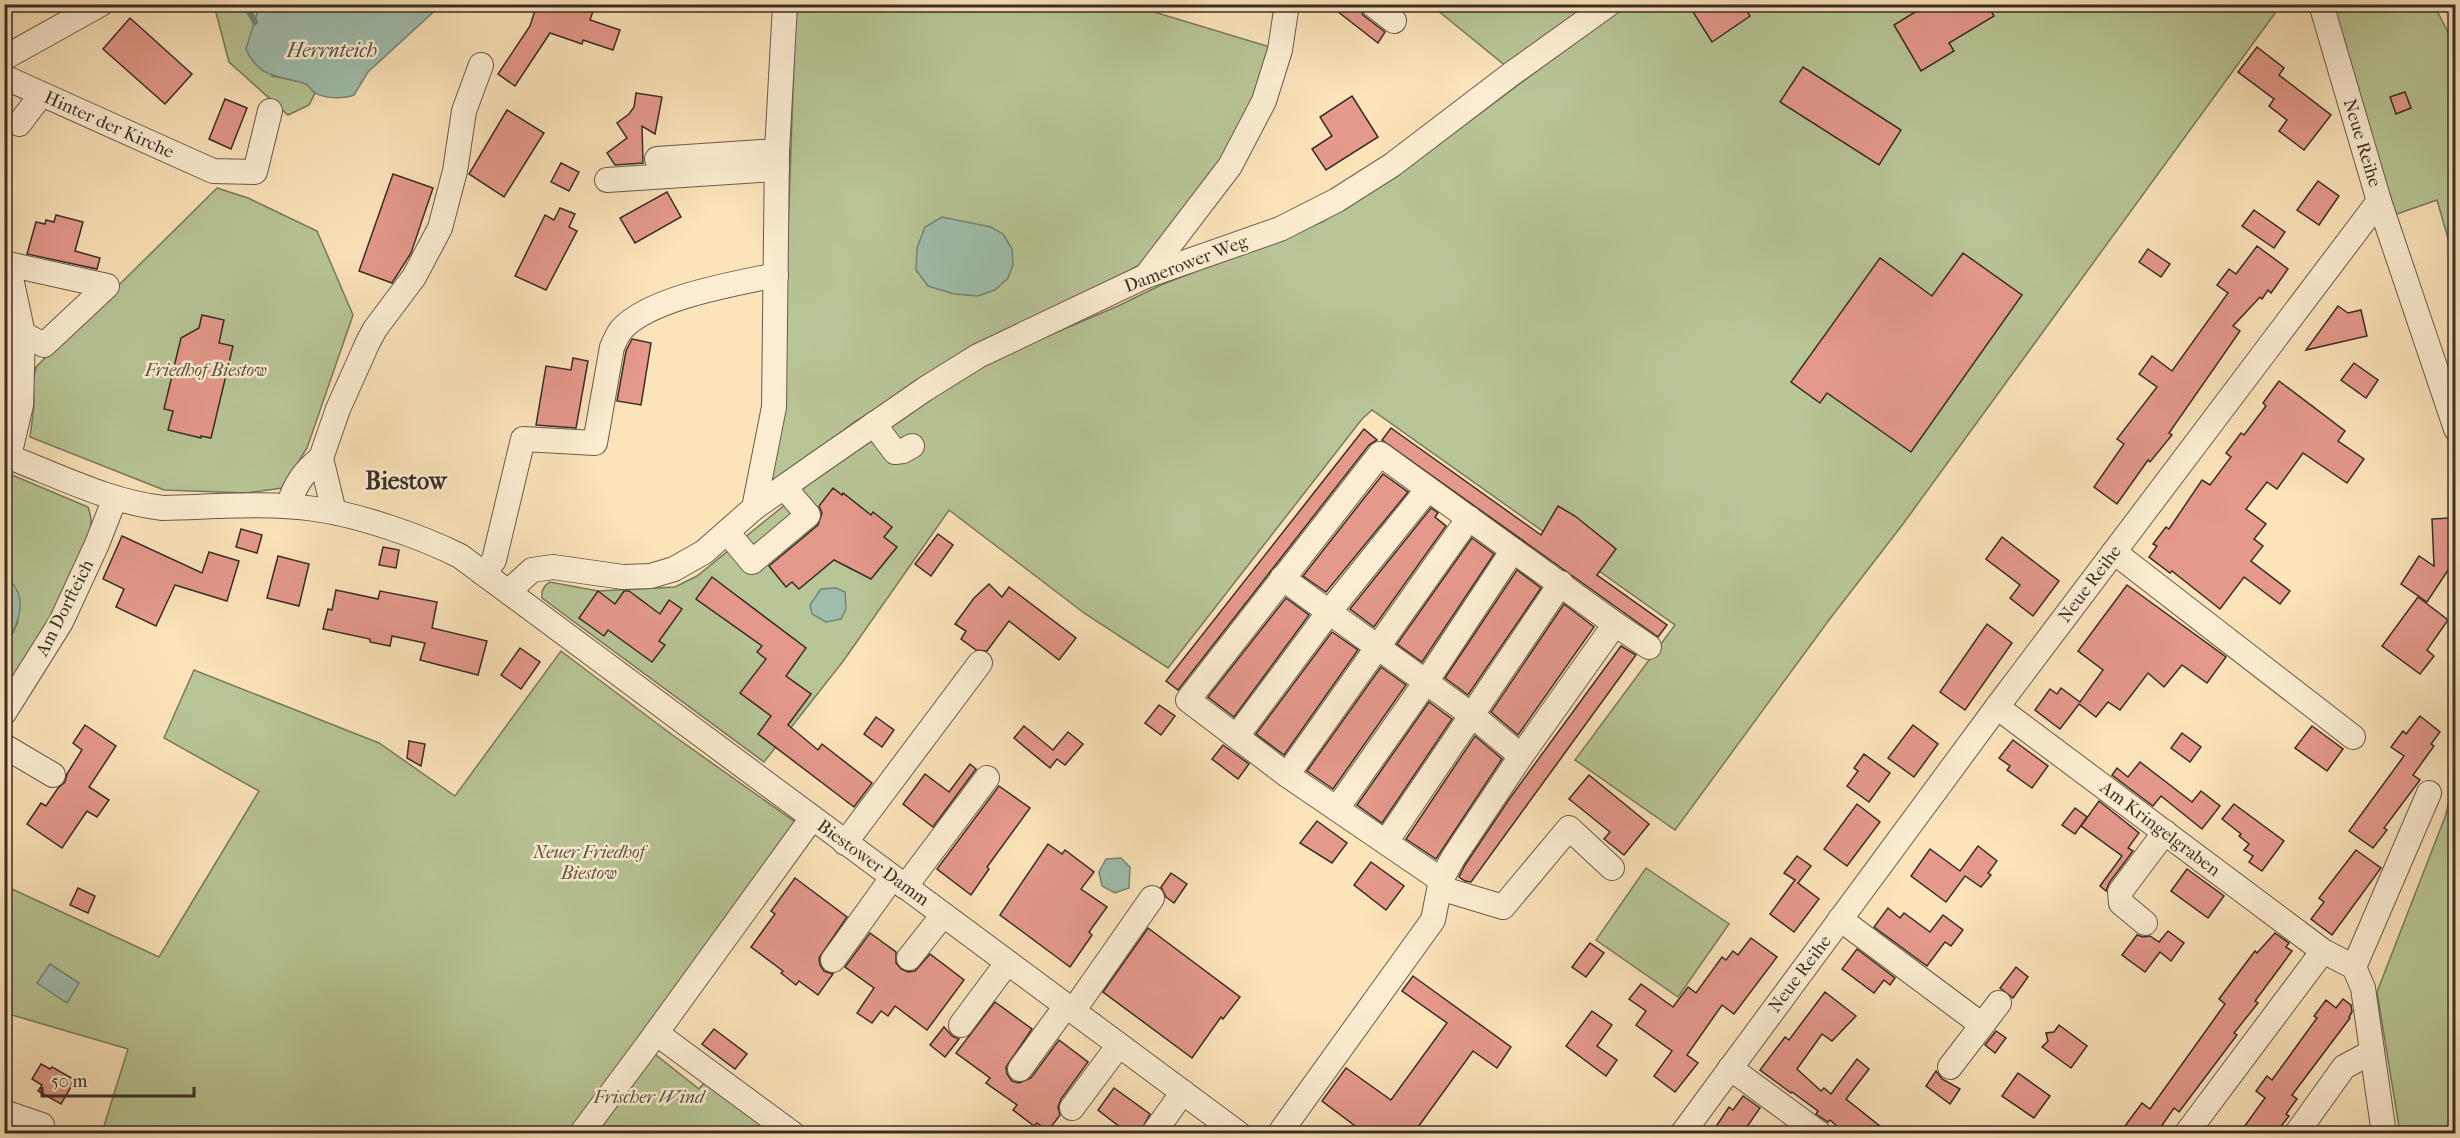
<svg xmlns="http://www.w3.org/2000/svg" width="2460" height="1138" font-family="'IM FELL French Canon',serif">
<style>
.green{fill:#b8c595;stroke:#787a5e;stroke-width:1.5}
.water{fill:#9fbeac;stroke:#768476;stroke-width:1.5}
.lines{fill:none;stroke-linecap:round;stroke-linejoin:round}
.stream{stroke:#768476;stroke-width:6}
.building{fill:#e5998b;stroke:#382e26;stroke-width:1.5}
.minor-casing{stroke:#695b4b;stroke-width:26}
.minor{stroke:#fcedd2;stroke-width:24}
.labels{text-anchor:middle;dominant-baseline:central;stroke-width:5;stroke-linejoin:round;paint-order:stroke}
.street-label{font-size:18px;fill:#382e26;stroke:#fcedd2}
.park-label{font-size:18px;font-style:italic;fill:#585442;stroke:#fcedd2}
.water-label{font-size:20px;font-style:italic;fill:#525248;stroke:#fcedd2}
.district-label{font-size:24px;font-weight:bold;fill:#382e26;stroke:#fcedd2}
</style>
<rect width="100%" height="100%" fill="#fbe3ba"/>
<filter id="stains"><feTurbulence type="fractalNoise" baseFrequency=".00333" numOctaves="4"/><feColorMatrix values="0 0 0 0 .2 0 0 0 0 .09 0 0 0 0 .02 0 0 0 .5 -.17"/></filter>
<radialGradient id="worn" r=".72"><stop offset=".6" stop-color="#630" stop-opacity="0"/><stop offset="1" stop-color="#630" stop-opacity=".3"/></radialGradient>
<g class="green">
<path d="M214,5H326L322,9L317,10L259,7L272,76L307,83L315,93L309,105L288,115L229,62Z"/>
<path d="M796,5H1131L1270,47L1258,96L1224,161L1140,265L977,351L856,421L770,486L782,404Z"/>
<path d="M1431,5H1596L1507,67Z"/>
<path d="M1625,5H2281L1903,524L1829,620L1675,830L1575,760L1675,625L1372,410L1362,419L1168,668L1084,613L949,510L844,660L764,762L542,598C541,591 543,586 550,582L598,591L675,587L697,576L797,495L795,493L871,436L982,364L1118,306L1161,285L1322,222L1398,175Z"/>
<path d="M2329,5H2434L2455,46V263L2437,200L2394,215Z"/>
<path d="M217,188L248,198L317,231L353,315L307,448L282,488L246,493L164,490L30,437L34,406L33,381L36,367Z"/>
<path d="M5,472L88,507C90,513 92,519 91,525C84,576 31,652 5,697V649L18,622L12,582L5,577Z"/>
<path d="M561,651L671,734L798,824L646,1047L699,1089L708,1078L783,1133H88V1131L104,1126L128,1049L5,1013L4,908L10,888L159,957L259,791L164,738L194,670L379,743L455,796Z"/>
<path d="M2455,778V1133H2400L2377,992L2445,817Z"/>
<path d="M1646,868L1729,924L1678,997L1596,940Z"/>
</g>
<g class="water">
<path d="M326,5V4L441,5L368,72L354,95C344,99 323,99 314,92C309,88 309,84 303,83C276,75 259,78 246,49L259,7L317,10L322,9Z"/>
<path d="M942,217L991,227L1003,234L1012,249L1013,265L1008,278L995,290L978,296L954,294L928,286L916,270L917,248L925,227Z"/>
<path d="M5,577C32,595 17,626 5,649Z"/>
<path d="M836,588L845,592L846,609L841,619L826,622L812,614L810,605L821,589Z"/>
<path d="M1121,858L1130,867L1129,888L1115,893L1102,886L1099,872L1106,859Z"/>
<path d="M50,964L79,983L67,1003L37,983Z"/>
</g>
<g class="lines">
<path class="stream" d="M245,4L255,22"/>
</g>
<g class="building">
<path d="M537,4H575L593,11L590,20L620,30L613,50L583,40L582,44L550,33L515,86L498,74L530,26Z"/>
<path d="M1328,4H1358L1363,15L1385,32L1378,43Z"/>
<path d="M1704,4H1743L1750,16L1712,42L1693,12Z"/>
<path d="M1928,4H1987L1994,16L1949,43L1954,51L1921,71L1894,25Z"/>
<path d="M130,18L192,74L165,104L103,49Z"/>
<path d="M2257,47L2284,68L2279,75L2331,115L2304,150L2279,131L2287,120L2269,106L2274,99L2238,72Z"/>
<path d="M1803,67L1901,130L1879,165L1780,102Z"/>
<path d="M2405,92L2411,108L2396,114L2390,97Z"/>
<path d="M636,93L662,97L655,134L642,126L643,163L615,165L607,153L627,138L617,123L629,114L634,107Z"/>
<path d="M1352,96L1378,137L1326,170L1312,149L1332,136L1320,117Z"/>
<path d="M225,99L247,108L231,149L209,139Z"/>
<path d="M507,110L544,133L504,197L469,174Z"/>
<path d="M561,163L579,172L569,191L551,182Z"/>
<path d="M393,174L433,188L411,253L392,283L359,271Z"/>
<path d="M2318,181L2339,196L2319,225L2297,210Z"/>
<path d="M667,192L681,217L635,243L620,218Z"/>
<path d="M560,208L575,214L569,227L577,231L546,290L515,276L545,215L554,220Z"/>
<path d="M2254,210L2285,232L2274,248L2242,226Z"/>
<path d="M56,215L83,222L75,251L100,258L97,269L27,254L36,222L45,224L46,220L54,222Z"/>
<path d="M2257,246L2288,269L2271,293L2268,290L2262,299L2260,297L2233,326L2240,331L2169,433L2172,435L2150,462L2148,460L2117,504L2094,487L2124,444L2117,439L2157,387L2139,374L2152,356L2172,371L2228,293L2217,285L2229,269L2236,274Z"/>
<path d="M2148,249L2170,264L2161,277L2139,262Z"/>
<path d="M1963,253L2022,295L1911,452L1827,393L1820,403L1791,382L1880,258L1932,296Z"/>
<path d="M2338,306L2348,313L2361,310L2367,336L2306,350Z"/>
<path d="M202,315L224,320L219,343L233,346L211,438L201,436V438L168,430L173,411L164,409L181,338L199,328Z"/>
<path d="M632,339L651,343L641,405L617,401L626,351Z"/>
<path d="M573,358L588,361L576,428L536,425L546,366L571,370Z"/>
<path d="M2354,363L2378,380L2366,398L2341,380Z"/>
<path d="M2279,381L2345,431L2338,441L2364,459L2347,483L2303,453L2277,489L2267,482L2246,509L2266,524L2254,539L2263,546L2251,561L2290,591L2280,604L2244,577L2220,609L2172,571L2170,573L2149,557L2157,546L2153,544L2166,527L2169,529L2202,480L2210,485L2231,457L2226,453L2241,433L2244,435L2266,406L2263,403Z"/>
<path d="M1391,428L1541,535L1558,506L1575,516L1616,549L1597,575L1667,625L1658,637L1382,440Z"/>
<path d="M1364,429L1377,440L1369,445L1178,690L1166,681Z"/>
<path d="M1383,474L1408,492L1326,592L1303,576Z"/>
<path d="M833,488L842,495L843,493L871,515L873,512L892,527L884,537L897,547L871,579L834,560L799,589L792,582L786,587L769,566L818,525L822,513L819,506Z"/>
<path d="M1431,508L1438,513L1435,517L1446,526L1374,627L1350,609Z"/>
<path d="M2450,518L2454,561L2427,602L2401,584L2419,556L2434,566L2432,519Z"/>
<path d="M241,529L262,535L257,553L236,547Z"/>
<path d="M938,534L953,545L931,576L915,564Z"/>
<path d="M122,536L202,573L209,552L239,561L227,601L175,585L156,626L116,607L124,589L103,579Z"/>
<path d="M2002,537L2059,581L2033,616L2010,598L2020,585L1986,559Z"/>
<path d="M1472,538L1494,554L1422,662L1397,644Z"/>
<path d="M383,547L399,550L396,568L379,565Z"/>
<path d="M278,556L309,564L299,606L267,598Z"/>
<path d="M1517,570L1541,588L1468,695L1445,678Z"/>
<path d="M712,577L806,648L786,676L811,694L788,725L818,750L822,744L872,783L854,807L758,734L771,716L740,693L766,659L757,652L762,646L696,599Z"/>
<path d="M989,584L1002,597L1009,587L1076,638L1059,660L1009,621L987,651L976,650L961,639L966,631L955,624L974,598Z"/>
<path d="M2127,585L2226,657L2207,683L2182,665L2164,687L2148,673L2120,710L2108,702L2096,717L2079,704L2060,729L2035,710L2050,689L2057,694L2061,688L2080,702L2103,670L2078,651Z"/>
<path d="M336,590L378,599L380,591L437,602L432,628L487,641L478,675L420,660L425,643L392,636L390,646L370,642V639L323,629L328,609L332,610Z"/>
<path d="M598,591L615,604L624,591H629L660,614L669,600L682,609L659,641L665,645L652,662L608,630L604,636L579,618Z"/>
<path d="M2418,597L2448,620L2427,650L2434,656L2420,674L2382,646Z"/>
<path d="M1286,598L1309,615L1234,717L1208,697Z"/>
<path d="M1564,604L1594,627L1518,735L1491,712Z"/>
<path d="M1987,624L2012,643L1965,710L1940,692Z"/>
<path d="M1332,632L1358,650L1284,755L1256,734Z"/>
<path d="M1621,646L1636,655L1471,882L1465,881L1459,877L1465,865L1510,798Z"/>
<path d="M520,648L540,662L521,689L501,675Z"/>
<path d="M1381,667L1406,685L1333,789L1307,771Z"/>
<path d="M1429,702L1452,719L1382,823L1357,805Z"/>
<path d="M1159,705L1175,716L1161,735L1145,723Z"/>
<path d="M2420,716L2440,732L2431,744L2434,746L2413,775L2420,780L2384,828L2387,830L2373,848L2349,831L2404,756L2391,747L2403,731L2406,734Z"/>
<path d="M876,717L894,730L882,747L864,734Z"/>
<path d="M85,725L116,746L89,787L109,800L97,817L87,811L62,848L27,824L41,803L46,806L58,788L65,782L67,774L82,750L73,743Z"/>
<path d="M1913,725L1938,744L1914,777L1888,758Z"/>
<path d="M1024,726L1053,750L1068,732L1083,744L1065,765L1057,759L1050,768L1014,738Z"/>
<path d="M2312,726L2343,749L2327,771L2295,748Z"/>
<path d="M2182,733L2201,747L2190,762L2171,748Z"/>
<path d="M1475,736L1502,759L1436,859L1406,839Z"/>
<path d="M2013,740L2048,766L2032,788L2007,770L2010,766L1999,758Z"/>
<path d="M409,741L425,744L421,766L407,758Z"/>
<path d="M1223,745L1249,764L1238,779L1212,759Z"/>
<path d="M1864,754L1890,773L1869,802L1847,786L1858,771L1854,768Z"/>
<path d="M2140,762L2192,802L2201,791L2220,806L2202,829L2161,796L2153,806L2112,775L2117,768L2128,777Z"/>
<path d="M970,764L976,769L933,827L903,804L925,774L949,792Z"/>
<path d="M1589,775L1649,824L1624,855L1604,839L1610,832L1569,799Z"/>
<path d="M999,786L1030,808L987,867L989,869L971,895L937,869Z"/>
<path d="M2099,801L2139,833L2128,848L2133,851L2109,883L2106,891L2100,886L2122,856L2081,826Z"/>
<path d="M1857,804L1880,822L1847,866L1824,849Z"/>
<path d="M2234,804L2284,841L2262,871L2249,862L2253,856L2244,850L2249,844L2239,836L2241,834L2222,819Z"/>
<path d="M2075,808L2087,817L2075,834L2062,825Z"/>
<path d="M1317,821L1347,843L1332,863L1300,843Z"/>
<path d="M1048,844L1062,854L1065,850L1094,872L1081,889L1107,907L1089,932L1092,935L1070,967L1000,915Z"/>
<path d="M1978,846L1997,861L1988,873L1991,875L1981,887L1965,876L1946,902L1911,876L1930,849L1960,871Z"/>
<path d="M2356,850L2381,868L2332,935L2311,919L2324,902L2319,898Z"/>
<path d="M1797,856L1811,866L1798,883L1819,899L1794,932L1770,914L1795,880L1784,873Z"/>
<path d="M1371,862L1404,886L1386,910L1354,885Z"/>
<path d="M2187,869L2224,896L2208,918L2171,891Z"/>
<path d="M1171,873L1187,884L1174,903L1166,897L1161,887Z"/>
<path d="M795,878L847,917L819,958L820,965L824,971L833,974L818,995L799,981L796,985L781,973L783,971L751,947L775,914L771,911Z"/>
<path d="M78,888L95,896L88,913L70,905Z"/>
<path d="M1888,908L1900,918L1904,913L1930,932L1943,915L1963,930L1951,946L1945,942L1927,966L1874,927Z"/>
<path d="M1148,928L1240,997L1223,1019L1221,1017L1192,1058L1103,992Z"/>
<path d="M2168,931L2184,943L2171,961L2160,952L2145,972L2122,955L2137,935L2143,937L2150,936L2159,942Z"/>
<path d="M870,933L896,952V963L901,969L908,972L915,971L930,954L964,980L927,1030L895,1006L888,1016L881,1011L872,1023L857,1013L874,988L845,967Z"/>
<path d="M2275,933L2289,943L2286,947L2292,951L2255,1001L2258,1003L2234,1033L2237,1035L2179,1112L2174,1108L2156,1134H2119L2142,1103L2150,1109L2225,1004L2219,999L2255,951L2257,953Z"/>
<path d="M1751,938L1777,957L1734,1014L1722,1005L1687,1055L1698,1063L1675,1092L1654,1076L1672,1051L1636,1025L1646,1011L1629,999L1641,984L1673,1007L1688,987L1696,993L1722,957L1726,960L1733,951L1738,955Z"/>
<path d="M1590,943L1604,953L1586,977L1572,967Z"/>
<path d="M1857,949L1895,978L1890,985L1884,980L1874,993L1842,969Z"/>
<path d="M2016,967L2028,977L2013,998L2000,988Z"/>
<path d="M1413,976L1511,1047L1497,1068L1473,1051L1413,1134H1366L1322,1101L1346,1068L1391,1100L1447,1023L1402,991Z"/>
<path d="M1825,992L1856,1016L1832,1041L1822,1034L1797,1069L1821,1091L1824,1088L1831,1094L1857,1059L1869,1069L1846,1099L1890,1134H1846L1830,1120L1828,1122L1816,1114L1818,1111L1792,1092L1791,1093L1760,1070L1785,1037L1789,1040Z"/>
<path d="M2343,999L2351,1005L2352,1012L2349,1017L2350,1018L2292,1095L2297,1099L2286,1114L2289,1116L2275,1134H2239L2265,1098L2256,1091L2267,1076L2272,1080L2317,1018L2314,1016L2326,1000L2336,1008Z"/>
<path d="M995,1002L1032,1029L1006,1067L1007,1074L1012,1081L1019,1083L1031,1078L1059,1040L1088,1062L1061,1099L1058,1107L1060,1115L1048,1131L1037,1123L1034,1126L1013,1110L1017,1105L986,1083L990,1078L956,1053Z"/>
<path d="M1592,1011L1612,1025L1597,1046L1617,1060L1606,1076L1566,1046Z"/>
<path d="M2059,1025L2087,1046L2071,1068L2042,1047L2048,1041L2046,1033L2054,1032Z"/>
<path d="M944,1027L952,1036L959,1039L945,1057L930,1045Z"/>
<path d="M714,1029L747,1054L735,1069L702,1044Z"/>
<path d="M1996,1031L2006,1038L1995,1053L1985,1045Z"/>
<path d="M41,1064L50,1069L52,1067L75,1080L61,1104L38,1091L42,1085L32,1079Z"/>
<path d="M1936,1071L1942,1079L1960,1089L1950,1104L1926,1086Z"/>
<path d="M2018,1073L2050,1096L2034,1118L2002,1096Z"/>
<path d="M1114,1088L1150,1114L1139,1134H1129L1098,1110Z"/>
<path d="M1743,1096L1760,1108L1742,1134H1711L1729,1107L1733,1110Z"/>
</g>
<g class="lines">
<g class="minor-casing">
<g id="minor">
<path d="M1372,4L1394,21"/>
<path d="M2321,4L2379,201L2456,429"/>
<path d="M4,58L101,4"/>
<path d="M4,77L213,171L255,172L270,111"/>
<path d="M19,124L41,95"/>
<path d="M657,159L777,151"/>
<path d="M607,180L777,169"/>
<path d="M8,264L107,286L44,345L23,334Z"/>
<path d="M1146,276L1230,166L1264,101L1280,50L1287,4"/>
<path d="M874,424L895,452L903,451L912,446"/>
<path d="M4,455C55,474 108,502 163,508C213,507 265,502 315,509C359,515 420,536 460,556L1239,1134"/>
<path d="M9,456L21,405L23,334"/>
<path d="M288,506C295,485 303,472 321,458"/>
<path d="M754,508L774,407L777,151L785,4"/>
<path d="M334,512L321,458L338,409L368,342L375,329L414,277L440,228L455,171L464,111L481,65"/>
<path d="M727,532L752,562L808,515L784,487"/>
<path d="M2114,552L2353,737"/>
<path d="M484,574L494,560L523,439L595,443L612,347C615,341 617,335 621,330C649,298 733,284 776,275"/>
<path d="M1282,578L1473,716L1521,756"/>
<path d="M509,591L532,570L553,567L623,577L651,576L674,569L704,552L754,508L818,463L925,389L978,356L1146,276L1280,229L1337,200L1392,165L1510,75L1609,4"/>
<path d="M1615,624L1649,647"/>
<path d="M1997,707L2323,951L2354,967L2363,988L2384,1134"/>
<path d="M4,713L61,622L97,544L115,498"/>
<path d="M1237,736L1329,612L1428,489"/>
<path d="M4,746L53,775"/>
<path d="M1287,775L1469,518"/>
<path d="M1338,807L1426,682L1513,550"/>
<path d="M1386,842L1561,583"/>
<path d="M845,843L980,663"/>
<path d="M905,887L987,778"/>
<path d="M1440,888L1503,907L1569,828L1612,868"/>
<path d="M1840,919L1982,1025"/>
<path d="M2145,923L2121,903L2120,892L2165,832"/>
<path d="M909,958L943,915"/>
<path d="M833,960L892,878"/>
<path d="M2354,967L2429,793"/>
<path d="M1073,1011L1152,898"/>
<path d="M961,1025L1007,963"/>
<path d="M656,1033L793,1134"/>
<path d="M1950,1067L1999,1003"/>
<path d="M1730,1068L1820,1134"/>
<path d="M1020,1069L1066,1006"/>
<path d="M1072,1108L1119,1045"/>
<path d="M4,1112L42,1125"/>
<path d="M581,1134L646,1047L812,818"/>
<path d="M1153,1134L1183,1092"/>
<path d="M1279,1134L1433,920L1441,880L1453,858L1521,756L1615,624L1380,454L1188,700L1287,775L1441,880"/>
<path d="M1682,1134L1997,707L2379,201"/>
<path d="M2186,1134L2323,951"/>
<path d="M2296,1134L2344,1067L2372,1052"/>
</g>
</g>
<use href="#minor" class="minor"/>
</g>
<g class="labels">
<g class="street-label">
<text transform="translate(109 125) rotate(24)">Hinter der Kirche</text>
<text transform="translate(2362 143) rotate(73)">Neue Reihe</text>
<text transform="translate(1186 264) rotate(-21)">Damerower Weg</text>
<text transform="translate(2090 584) rotate(-53)">Neue Reihe</text>
<text transform="translate(65 608) rotate(-63)">Am Dorfteich</text>
<text transform="translate(2160 829) rotate(37)">Am Kringelgraben</text>
<text transform="translate(873 863) rotate(36)">Biestower Damm</text>
<text transform="translate(1800 974) rotate(-53)">Neue Reihe</text>
</g>
<g class="park-label">
<text x="206" y="370">Friedhof Biestow</text>
<text x="589" y="852">Neuer Friedhof<tspan x="589" dy="21">Biestow</tspan></text>
<text x="649" y="1097">Frischer Wind</text>
</g>
<g class="water-label">
<text x="332" y="50">Herrnteich</text>
</g>
<g class="district-label">
<text x="406" y="481">Biestow</text>
</g>
</g>
<rect width="2460" height="1138" fill="none" stroke="#fbe3ba" stroke-width="24"/>
<rect x="6" y="6" width="2448" height="1126" fill="none" stroke="#382e26" stroke-width="3"/>
<rect x="12" y="12" width="2436" height="1114" fill="none" stroke="#382e26" stroke-width="1.5"/>
<path d="M42 1087v9h152v-9" fill="none" stroke="#382e26" stroke-width="3"/>
<text x="51" y="1087" font-size="18" fill="#382e26" stroke="#fcedd2" stroke-width="4.5" paint-order="stroke">50 m</text>
<rect width="100%" height="100%" filter="url(#stains)"/>
<rect width="100%" height="100%" fill="url(#worn)"/>
</svg>
